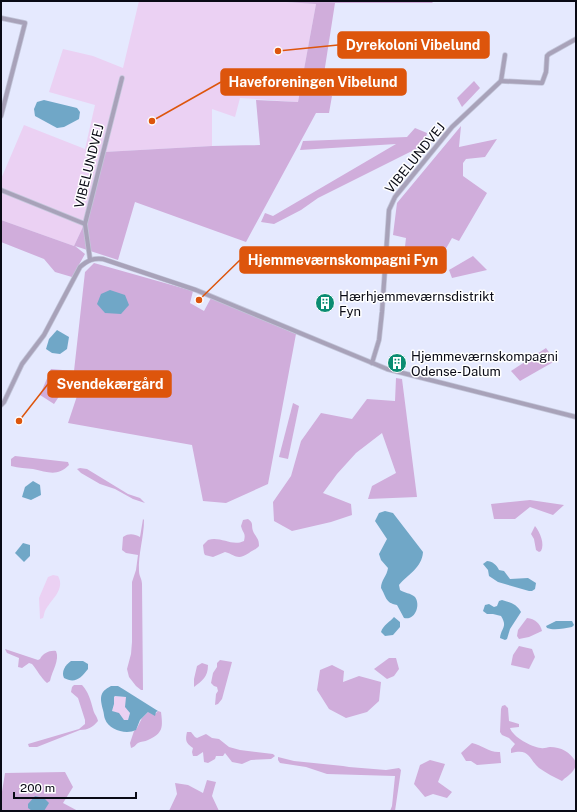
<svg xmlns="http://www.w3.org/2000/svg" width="577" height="812" font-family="'Public Sans',sans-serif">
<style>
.green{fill:#ebd1f3}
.forest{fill:#d0addb}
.water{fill:#70a7c7;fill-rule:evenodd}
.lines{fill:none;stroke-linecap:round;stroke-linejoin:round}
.minor-casing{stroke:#c2c5d9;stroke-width:5.5}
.minor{stroke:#a8a2b9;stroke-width:4}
.labels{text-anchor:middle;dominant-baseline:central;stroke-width:3;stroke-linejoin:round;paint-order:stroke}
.street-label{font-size:13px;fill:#090a15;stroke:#fff}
.poi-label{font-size:13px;fill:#090a15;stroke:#fff;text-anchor:start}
.leader{fill:none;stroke:#dd550c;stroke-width:1.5}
.callout-dot{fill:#dd550c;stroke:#fff;stroke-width:1.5}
.callout{fill:#dd550c;stroke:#dd550c;stroke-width:1.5}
.callout-label{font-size:14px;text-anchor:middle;font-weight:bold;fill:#fff}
</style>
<rect width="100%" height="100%" fill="#e5e9fe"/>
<g class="green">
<path d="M139,1H271L316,4L298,102L240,98L235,117L212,109V146L104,152L88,216L74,246L1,220V179L24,125L85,149L95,105L49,92L63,49L93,56L123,68Z"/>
<path d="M53,575L58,576C66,590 50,600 45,611C44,613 44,616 43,618L40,619L39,598L48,577Z"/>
<path d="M115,696L126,697V708L130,713L128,720H124L112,711L114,704V697Z"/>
</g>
<g class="forest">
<path d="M271,1H434L432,3H335L321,93L332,96L329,113H316L246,242L135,202L118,260L75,246L85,254L72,277L55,272L44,259L1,242V220L74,246L88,216L104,152L212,146L260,145L256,100L298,102L316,4Z"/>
<path d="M474,81L480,88L462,107L457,98Z"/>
<path d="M461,126L459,147L497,139L485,157L466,159L463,163V176L487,193L459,241L452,238L440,259L404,255L406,238L393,235L397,203Z"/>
<path d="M415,128L427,133L424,145L318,198L301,210L274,224L261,222L265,213L273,216L396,144L300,150L303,141L407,137Z"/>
<path d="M473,256L487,270L452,278L449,270Z"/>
<path d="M94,263L193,291L190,303L204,311L211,298L296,334L268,484L226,503L203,501L192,445L68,423L80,387L64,389L54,404L40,395L51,369L74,371L85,272Z"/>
<path d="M546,348L555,361L520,381L511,371Z"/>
<path d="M396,378L402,379L417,497L368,499L372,486L396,473L382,433L356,453L337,474L323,493L351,504L352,515L331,522L292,531L274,521L273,502L291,476L301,441L321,413L352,419L367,399L395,401Z"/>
<path d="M293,403L299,406L288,459L279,457Z"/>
<path d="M15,456L68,462L69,465C57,477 48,472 33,469C26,468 19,468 11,466V459Z"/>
<path d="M80,468L87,469L128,494L140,498L145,503L133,499L115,489L100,484L81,473L77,469Z"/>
<path d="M530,500L564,505L553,515L530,507L515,519H494L491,504Z"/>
<path d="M143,519L144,520C144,537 138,554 139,571C139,576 142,579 142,584L143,690H141L136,686L129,677L127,669L131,654L132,642V582L136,570L138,555L126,553L122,550L123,537C129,533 134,534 140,537Z"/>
<path d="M248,519C254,523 251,525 253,531C256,538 259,538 259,546C256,550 252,550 249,553C237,561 236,555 225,552L213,557L205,555L204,553L203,545L208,540C221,536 232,547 244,541C246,532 243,534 241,526L243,520Z"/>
<path d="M535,526C540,532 545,544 541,551L539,552L536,550L534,539L531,534Z"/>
<path d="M527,618C535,619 540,623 542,631L529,637L519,639L517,636L518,630Z"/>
<path d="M519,646L532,649L535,657L529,669L511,665L513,655Z"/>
<path d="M5,649L38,660L40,659C43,653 50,650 56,651C60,660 52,671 50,681L47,683C41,678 37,670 32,664L29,663L22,668L18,667L19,658L7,653Z"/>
<path d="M389,658H396L399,669L394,676L387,679L374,669Z"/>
<path d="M220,660L232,662L222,699L218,704L215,705L216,694L218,691L217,687L214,686L211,683L213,673L217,667V663Z"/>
<path d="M202,663L208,665C208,677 202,681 194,687V679L197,666Z"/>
<path d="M332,665L344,671L343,682L359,676L381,682L379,701L367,712L346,718L329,709L317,690L320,670Z"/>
<path d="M74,685H82C88,691 91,701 93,709C94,714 97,716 98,721C93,727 88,730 80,730L37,747H29L28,744L79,729L85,724V720L78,698L71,692L72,687Z"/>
<path d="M505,705L508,708L509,721L519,724V727L510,728C513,737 531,747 541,748C544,749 547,747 550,747C561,747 570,752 576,762C576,772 568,775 562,781C554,777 546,773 539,768C528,758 530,748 511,753V749L515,744L509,738L502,735L500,732L501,709L502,706Z"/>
<path d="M158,711L161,712C163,728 163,733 148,740C145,742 141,741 138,743C135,745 135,747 131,748L130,743L134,731L137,728L142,718L148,712H150L154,715Z"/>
<path d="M187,732H191L195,737L197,738L206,734L212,738L219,739L229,747L240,750L273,754L275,756L271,759L251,760L242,764L232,762L225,753L223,756H216L215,759L208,763L204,762L203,752L197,756H193L192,752L193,748C186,743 185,741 187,732Z"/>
<path d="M472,743C482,745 490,753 500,752L501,763L477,765L471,761H466L461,753Z"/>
<path d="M278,757L294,761L343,766L349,767L386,770L399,768L401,770L395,811H390L392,806L395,776L327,774L306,767L280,763L278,760Z"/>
<path d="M430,760L445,764L438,782L452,792L447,798L433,794L425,797L414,784L420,765Z"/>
<path d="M65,772L73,787L63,803L78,811H1V798L5,773Z"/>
<path d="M207,780L216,782L212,796L219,811H169L177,794L175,783L188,785L203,793Z"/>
</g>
<g class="water">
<path d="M44,100L77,108L80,112L79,119L64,127L57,128L35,116L34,109L37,102Z"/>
<path d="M110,290L125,295L129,305L121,314L105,313L97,304L101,294Z"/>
<path d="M57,330L69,337L67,349L60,354L52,353L46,349L49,339Z"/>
<path d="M33,481L40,485L41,495L31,500L22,497L25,487Z"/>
<path d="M385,511L393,513L423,552C422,568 408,574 399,585L400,590C404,593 411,593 415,597C421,605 415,621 404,618L397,605C385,603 386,596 381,588C381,580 387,576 388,568L381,560L379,554L387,539L375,521L379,513Z"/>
<path d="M23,543L30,545V556L24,562L15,553Z"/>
<path d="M487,561C492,561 497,565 499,570L504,571L510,579L528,578L536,583L535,589L532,591H529L498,582L489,576L488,570L483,564Z"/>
<path d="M502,600C509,602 517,604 521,612L510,629L507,639L505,640L500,638C501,628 508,627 501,616L493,614H487L483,611L485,605L489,604L494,607L497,606L499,601Z"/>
<path d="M394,617L400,622V627L393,635L385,636L381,632C383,625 390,622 394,617Z"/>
<path d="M556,621H572L574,625L572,627C564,628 555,631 547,628L546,626Z"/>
<path d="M71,661H83L88,664V669C81,678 75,684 64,678C61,672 65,665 71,661Z"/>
<path d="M111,686H118L123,689L158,711L156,712L155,716L148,712L140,720L136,730C126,735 109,730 105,719C104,717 104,713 103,710C100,698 99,692 111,686ZM115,696L126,697L125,707L130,713L128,720H124L119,713L112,711L114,704V697Z"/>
<path d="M35,796L44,798L49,803L44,811H32L28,808V804Z"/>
</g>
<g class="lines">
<g class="minor-casing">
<g id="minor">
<path d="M1,18L25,23L1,116"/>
<path d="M501,81L542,83L546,72L547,56L549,54L576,39"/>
<path d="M1,190L85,224"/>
<path d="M90,259L85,224L122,78"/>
<path d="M372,363L379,340L382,312L389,210L395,197L452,127L501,81L505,55"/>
<path d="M1,405L4,402L22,364L44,335L80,267C88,260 93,258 103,259L196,290L387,369L576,417"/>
</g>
</g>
<use href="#minor" class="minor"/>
</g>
<defs>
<g id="building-disc" transform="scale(1)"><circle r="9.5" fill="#0a8c72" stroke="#fff"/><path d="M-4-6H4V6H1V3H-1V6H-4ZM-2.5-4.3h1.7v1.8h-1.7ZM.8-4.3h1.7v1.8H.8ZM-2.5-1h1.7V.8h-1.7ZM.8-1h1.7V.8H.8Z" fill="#fff"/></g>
</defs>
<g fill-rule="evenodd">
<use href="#building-disc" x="325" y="303"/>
<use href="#building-disc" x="397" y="363"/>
</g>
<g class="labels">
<g class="street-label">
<text transform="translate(415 158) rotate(-51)">VIBELUNDVEJ</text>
<text transform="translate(89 166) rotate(-76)">VIBELUNDVEJ</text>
</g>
<g class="poi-label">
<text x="339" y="296">Hærhjemmeværnsdistrikt<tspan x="339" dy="15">Fyn</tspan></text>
<text x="411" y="356">Hjemmeværnskompagni<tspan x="411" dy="15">Odense-Dalum</tspan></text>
</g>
</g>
<path class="leader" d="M278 51L338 45M152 121L221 82M199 300L240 260M19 421L48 384"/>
<g class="callout-dot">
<circle cx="278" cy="51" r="4"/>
<circle cx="152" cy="121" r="4"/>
<circle cx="199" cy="300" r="4"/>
<circle cx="19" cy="421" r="4"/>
</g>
<g class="callout">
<rect x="338" y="32" width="151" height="26" rx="4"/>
<rect x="221" y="69" width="185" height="26" rx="4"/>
<rect x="240" y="247" width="206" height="26" rx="4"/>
<rect x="48" y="371" width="123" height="26" rx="4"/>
</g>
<g class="callout-label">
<text x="413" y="50">Dyrekoloni Vibelund</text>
<text x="313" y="87">Haveforeningen Vibelund</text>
<text x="343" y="265">Hjemmeværnskompagni Fyn</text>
<text x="110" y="389">Svendekærgård</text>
</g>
<rect width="577" height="812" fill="none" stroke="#090a15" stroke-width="4"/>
<path d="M14 792v6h122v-6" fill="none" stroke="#090a15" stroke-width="2"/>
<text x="20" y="792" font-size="12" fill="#090a15" stroke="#ffffff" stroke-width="3" paint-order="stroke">200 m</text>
</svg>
